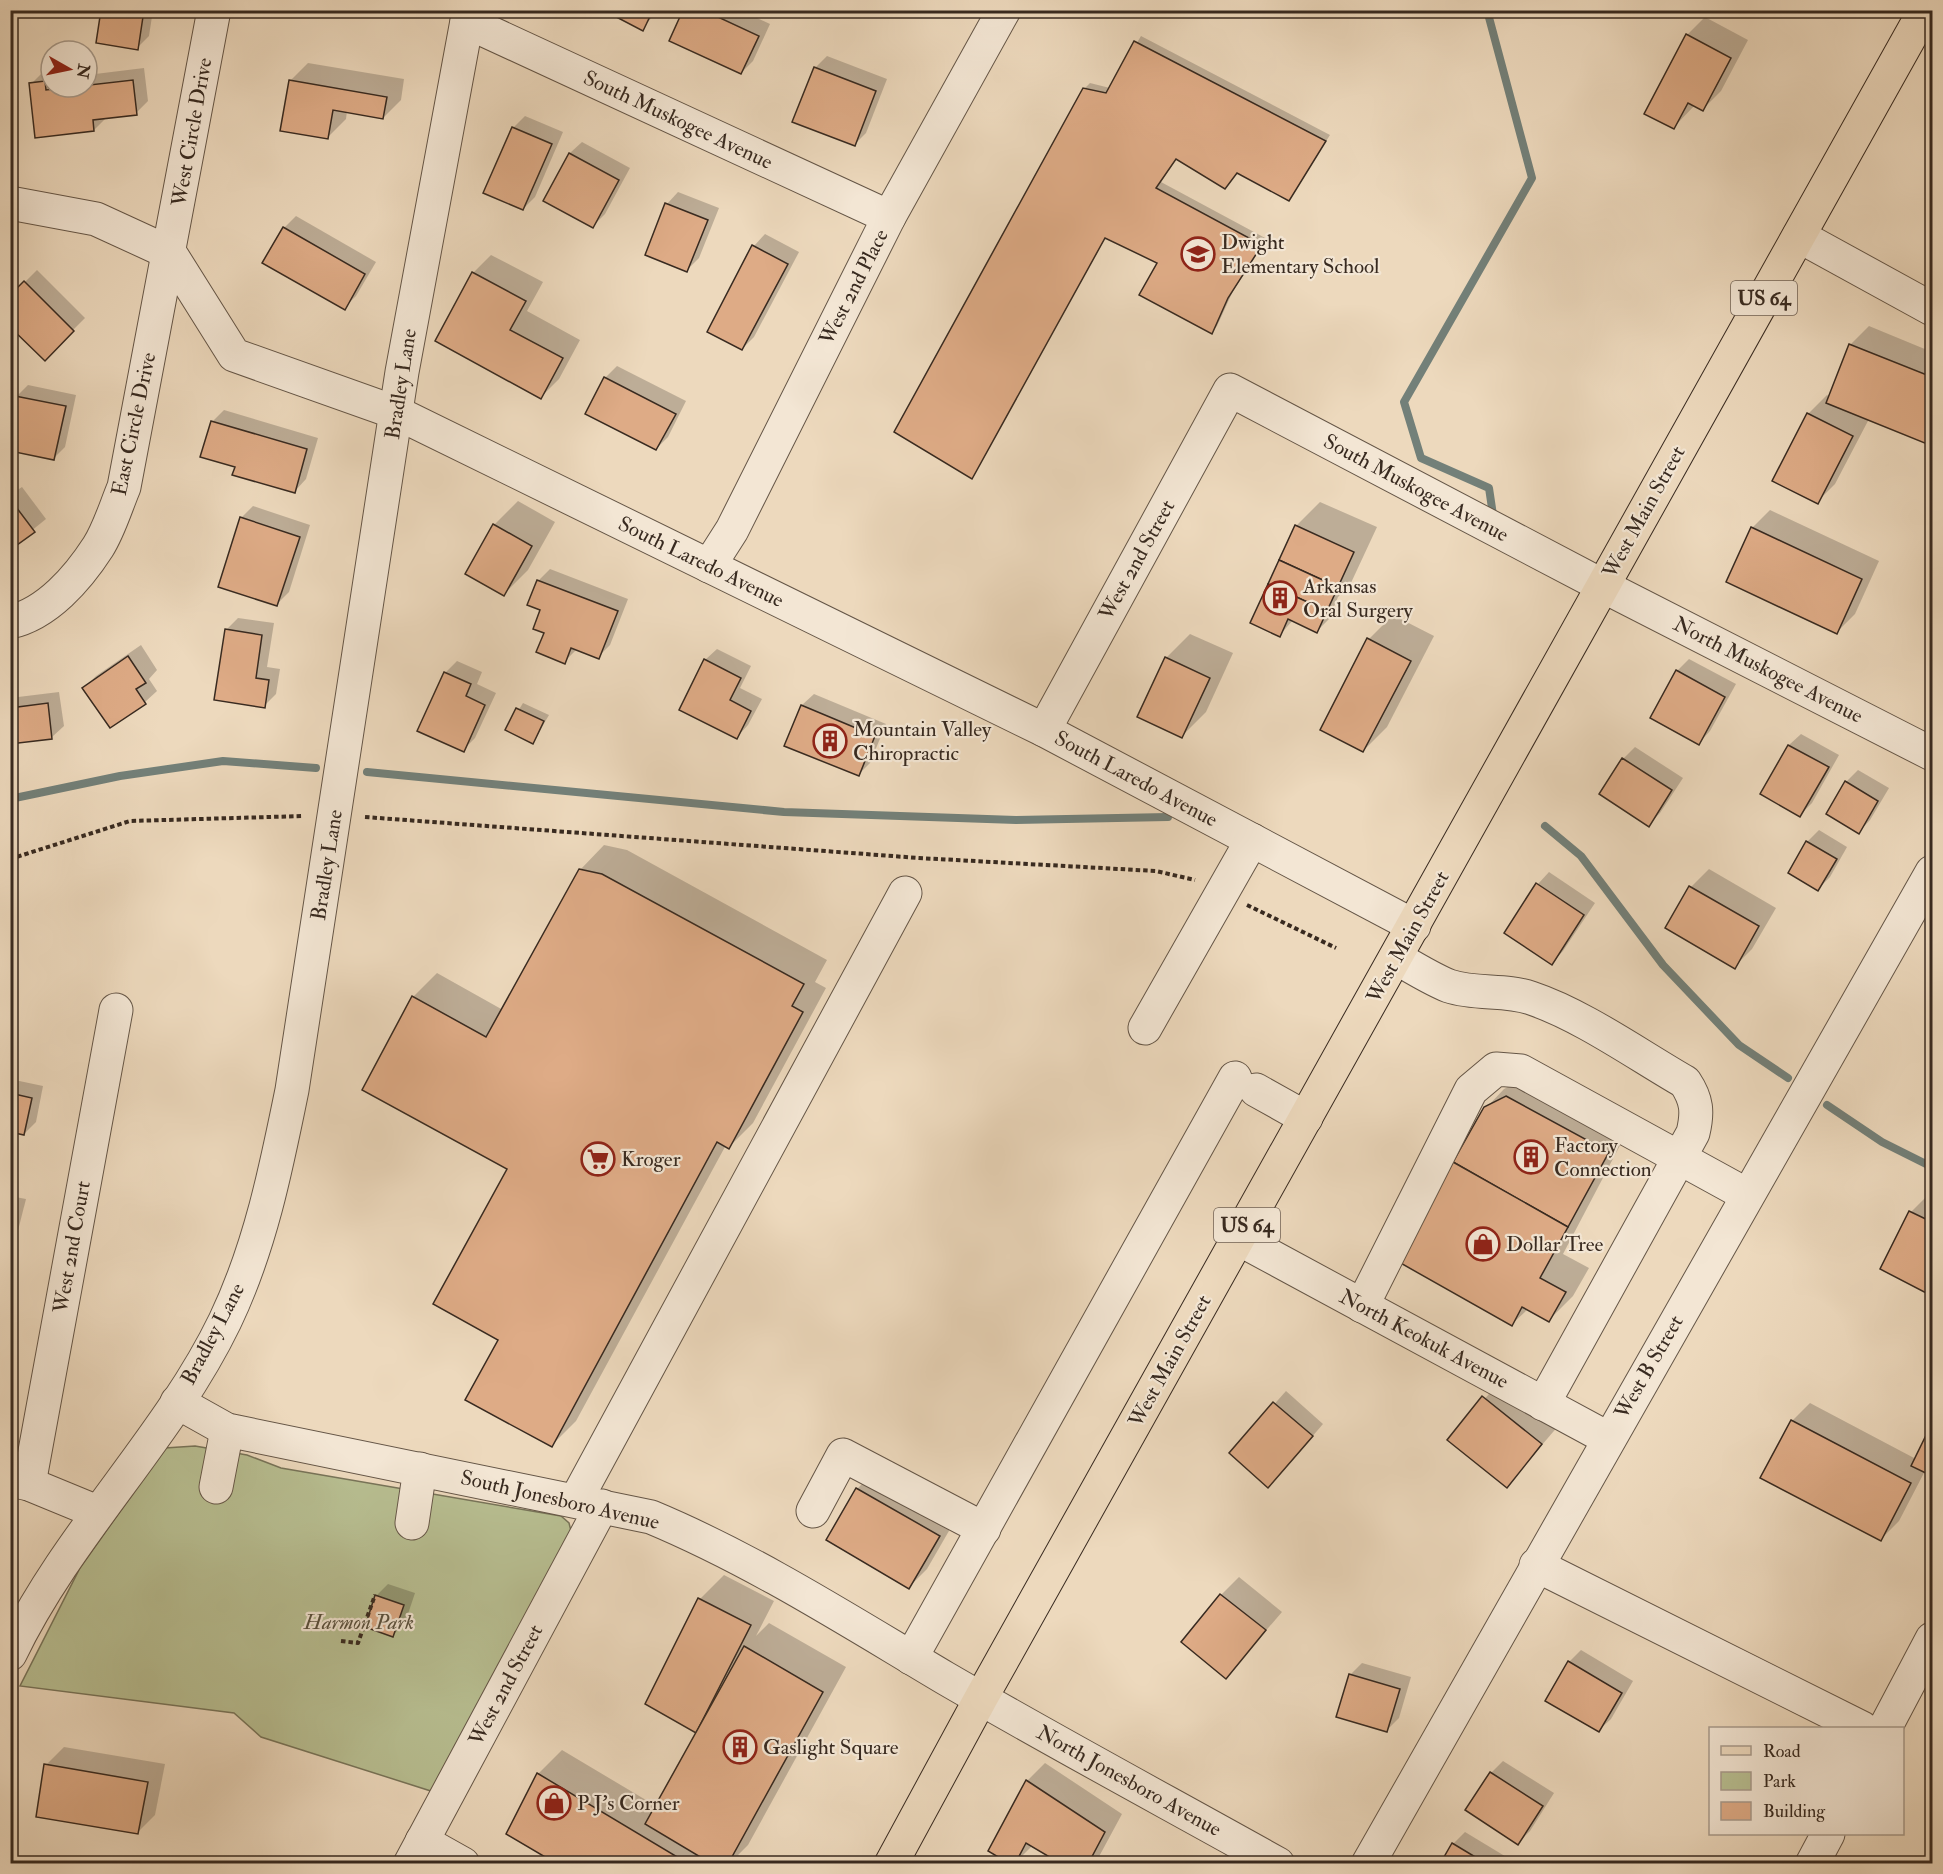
<svg xmlns="http://www.w3.org/2000/svg" width="1943" height="1874" font-family="'IM FELL Double Pica',serif">
<style>
.green{fill:#b8bf92;stroke:#787459;stroke-width:1.5}
.shadow{fill:#0003}
.lines{fill:none;stroke-linecap:round;stroke-linejoin:round}
.stream{stroke:#738079;stroke-width:8}
.building{fill:#deab86;stroke:#382a20;stroke-width:1.5}
.minor-casing{stroke:#655647;stroke-width:35}
.major-casing{stroke:#382a20;stroke-width:35}
.path{stroke:#382a20;stroke-width:4;stroke-dasharray:4.5 3;stroke-linecap:butt}
.minor{stroke:#f3e6d4;stroke-width:33}
.major{stroke:#edd9bd;stroke-width:33}
.labels{text-anchor:middle;dominant-baseline:central;stroke-width:4.5;stroke-linejoin:round;paint-order:stroke}
.shield{fill:#f3e6d4;stroke:#706256;stroke-width:1.5}
.shield-label{font-size:20px;font-weight:bold;fill:#382a20}
.street-label{font-size:21px;fill:#382a20;stroke:#f3e6d4}
.poi-label{font-size:21px;fill:#382a20;stroke:#f3e6d4;text-anchor:start}
.park-label{font-size:21px;font-style:italic;fill:#584f3c;stroke:#f3e6d4}
</style>
<rect width="100%" height="100%" fill="#edd9bd"/>
<filter id="stains"><feTurbulence type="fractalNoise" baseFrequency=".00333" numOctaves="4"/><feColorMatrix values="0 0 0 0 .2 0 0 0 0 .09 0 0 0 0 .02 0 0 0 .5 -.17"/></filter>
<radialGradient id="worn" r=".72"><stop offset=".6" stop-color="#630" stop-opacity="0"/><stop offset="1" stop-color="#630" stop-opacity=".3"/></radialGradient>
<path class="green" d="M195,1446L247,1455L281,1468L561,1516L569,1523L572,1535L434,1792L261,1737L234,1713L20,1686L80,1568L165,1448Z"/>
<g class="shadow">
<path d="M102,10H153L149,36L137,48Z"/>
<path d="M606,10H658L642,29Z"/>
<path d="M685,10H740L770,24L753,61L741,73Z"/>
<path d="M1705,17L1748,40L1721,91L1703,109L1695,105L1674,127L1687,35Z"/>
<path d="M1141,36L1330,135L1289,199L1238,172L1225,187L1177,158L1161,182L1267,239L1233,291L1217,326L1212,332L1159,262L1106,237L971,477L1084,89L1090,83L1110,88Z"/>
<path d="M827,56L887,79L866,133L854,145L815,68Z"/>
<path d="M308,63L404,79L401,100L383,118L347,111L346,119L328,137L290,81Z"/>
<path d="M144,68L148,101L136,113L106,118L94,130L31,84L43,72L51,71V87H87V75Z"/>
<path d="M525,116L563,132L535,197L523,209L485,192L513,128Z"/>
<path d="M582,142L630,168L605,214L593,226L545,200L570,153Z"/>
<path d="M678,192L719,208L699,258L687,270L667,204Z"/>
<path d="M296,216L376,262L356,296L344,308L284,228Z"/>
<path d="M765,234L799,252L754,337L742,349L754,246Z"/>
<path d="M491,255L543,282L527,311L580,340L559,379L541,397L473,273Z"/>
<path d="M37,270L85,318L45,358L10,297Z"/>
<path d="M1869,326L1932,352V445L1869,419L1835,484L1817,502L1774,480L1809,413L1827,395L1830,397L1851,344Z"/>
<path d="M617,366L686,401L668,437L656,449L587,413L605,378Z"/>
<path d="M28,385L76,395L65,447L54,458L16,397Z"/>
<path d="M224,410L318,438L306,479L295,491L237,466L212,422Z"/>
<path d="M22,487L46,519L10,548V495Z"/>
<path d="M518,501L555,522L528,570L504,594L494,525Z"/>
<path d="M1320,502L1377,527L1350,585L1338,597L1329,619L1317,631L1293,620L1280,635L1296,526Z"/>
<path d="M253,506L310,525L289,592L277,604L241,518Z"/>
<path d="M1770,510L1879,561L1855,614L1837,632L1752,528Z"/>
<path d="M550,569L628,599L610,645L598,657L576,650L564,662L542,609L538,581Z"/>
<path d="M1393,615L1434,636L1387,727L1363,751L1369,639Z"/>
<path d="M238,618L274,623L267,667L280,669L276,694L264,706L226,630Z"/>
<path d="M1190,634L1233,653L1206,712L1182,736L1166,658Z"/>
<path d="M141,645L157,670L149,679L157,691L145,702L110,726L84,688L96,676Z"/>
<path d="M717,649L751,666L740,688L762,699L748,725L737,737L705,660Z"/>
<path d="M1689,659L1736,684L1710,731L1699,743L1652,717L1678,670Z"/>
<path d="M457,661L482,672L477,684L496,693L475,738L463,750L445,673Z"/>
<path d="M59,692L64,726L52,737L10,743V698Z"/>
<path d="M814,694L886,724L870,763L858,775L786,745L802,705Z"/>
<path d="M523,703L549,715L533,742L507,729Z"/>
<path d="M1801,734L1839,755L1812,803L1800,815L1762,794L1789,745Z"/>
<path d="M1635,747L1683,778L1660,813L1648,825L1601,794L1623,759Z"/>
<path d="M1858,770L1889,788L1870,820L1859,832L1846,782Z"/>
<path d="M1819,830L1847,847L1830,877L1818,889L1807,842Z"/>
<path d="M604,845L627,850L827,960L815,982L826,988L753,1123L729,1147L726,1145L576,1421L552,1445L500,1339L509,1168L413,997L437,973L503,1010L580,870Z"/>
<path d="M1709,869L1776,908L1752,949L1734,967L1691,887Z"/>
<path d="M1549,872L1595,903L1563,951L1552,963L1506,933L1538,884Z"/>
<path d="M1525,1078L1626,1134L1563,1254L1589,1268L1573,1296L1549,1320L1528,1309L1512,1324L1486,1108L1504,1089Z"/>
<path d="M10,1079L43,1086L36,1122L24,1134L10,1131Z"/>
<path d="M1929,1194L1932,1196V1294L1882,1269L1911,1212Z"/>
<path d="M10,1196L26,1199L10,1262Z"/>
<path d="M1502,1379L1559,1425L1507,1486L1449,1440Z"/>
<path d="M1286,1391L1323,1424L1280,1474L1231,1453Z"/>
<path d="M1810,1403L1916,1459L1932,1426V1475L1925,1471L1899,1521L1881,1539L1792,1421Z"/>
<path d="M875,1471L957,1517L927,1569L909,1587L828,1539L857,1489Z"/>
<path d="M724,1575L774,1601L756,1636L769,1623L846,1667L748,1845L738,1855L753,1864H560L538,1774L562,1750L656,1806L698,1732L647,1703L700,1599Z"/>
<path d="M1239,1577L1282,1612L1226,1677L1221,1595Z"/>
<path d="M388,1584L415,1593L405,1623L393,1635L376,1596Z"/>
<path d="M1581,1650L1633,1681L1611,1719L1599,1730L1569,1662Z"/>
<path d="M1362,1663L1411,1677L1399,1718L1387,1730L1350,1675Z"/>
<path d="M64,1747L165,1764L155,1815L137,1833L46,1765Z"/>
<path d="M1503,1761L1554,1793L1530,1831L1518,1843L1467,1809L1492,1772Z"/>
<path d="M1045,1763L1122,1814L1095,1864H1045L1050,1855L1033,1845L1014,1864L1027,1781Z"/>
<path d="M1465,1832L1518,1864H1442L1453,1844Z"/>
</g>
<g class="lines">
<g class="stream">
<path d="M1487,10L1532,178L1404,402L1421,458L1489,488L1493,515"/>
<path d="M367,772L784,812L1016,820L1168,817"/>
<path d="M10,799L120,776L223,761L316,768"/>
<path d="M1545,826L1581,856L1663,965L1739,1045L1788,1078"/>
<path d="M1827,1105L1882,1142L1932,1167"/>
</g>
</g>
<g class="building">
<path d="M101,10H144L138,50L96,43Z"/>
<path d="M603,10H653L643,31Z"/>
<path d="M683,10H703L759,36L741,74L669,41Z"/>
<path d="M1686,34L1731,58L1703,111L1688,103L1674,129L1644,114Z"/>
<path d="M1134,41L1326,141L1289,201L1237,173L1225,189L1176,159L1156,188L1262,245L1228,298L1212,334L1139,295L1157,263L1105,238L972,479L894,432L1083,88L1106,93Z"/>
<path d="M814,67L876,91L855,146L792,122Z"/>
<path d="M133,80L137,115L93,120L94,131L35,138L29,83L45,81L46,90Z"/>
<path d="M289,80L387,97L383,119L333,110L328,139L280,131Z"/>
<path d="M512,127L552,144L523,210L483,193Z"/>
<path d="M569,153L619,180L593,228L543,201Z"/>
<path d="M665,203L708,220L687,272L645,255Z"/>
<path d="M283,227L365,274L345,310L262,263Z"/>
<path d="M752,245L788,264L742,350L707,332Z"/>
<path d="M472,272L526,301L510,330L563,358L541,399L435,341Z"/>
<path d="M24,281L74,331L45,361L10,327V295Z"/>
<path d="M1849,344L1932,377V446L1826,403Z"/>
<path d="M604,377L676,414L656,450L585,414Z"/>
<path d="M15,396L66,406L54,460L10,451V416Z"/>
<path d="M1807,413L1853,436L1818,504L1772,481Z"/>
<path d="M211,421L307,449L295,493L232,475L235,467L200,457Z"/>
<path d="M10,499L35,532L10,550Z"/>
<path d="M240,517L300,537L277,606L218,587Z"/>
<path d="M493,524L532,546L504,596L465,574Z"/>
<path d="M1295,525L1354,552L1338,587L1279,560Z"/>
<path d="M1751,527L1862,579L1837,634L1726,582Z"/>
<path d="M1279,560L1338,587L1327,611L1268,584Z"/>
<path d="M537,580L618,611L599,659L571,648L565,664L536,652L544,633L533,629L540,610L527,605Z"/>
<path d="M1268,584L1327,611L1317,633L1288,619L1280,637L1250,623Z"/>
<path d="M225,629L262,635L256,678L269,680L265,708L214,700Z"/>
<path d="M1367,638L1411,661L1363,752L1320,730Z"/>
<path d="M128,656L146,683L136,689L146,704L110,728L82,688Z"/>
<path d="M1165,657L1210,678L1182,738L1137,717Z"/>
<path d="M704,659L741,678L730,700L751,711L737,739L679,710Z"/>
<path d="M1676,670L1725,697L1699,745L1650,718Z"/>
<path d="M444,672L471,684L466,696L485,705L464,752L417,731Z"/>
<path d="M48,703L52,739L10,744V708Z"/>
<path d="M801,705L875,736L859,776L784,746Z"/>
<path d="M516,708L544,721L533,744L505,730Z"/>
<path d="M1788,745L1829,767L1800,817L1760,794Z"/>
<path d="M1622,758L1672,790L1649,827L1599,794Z"/>
<path d="M1845,781L1878,801L1859,834L1826,814Z"/>
<path d="M1806,841L1837,859L1818,891L1788,873Z"/>
<path d="M579,869L602,874L804,984L792,1006L803,1012L729,1149L717,1142L552,1447L465,1400L498,1340L433,1304L507,1169L362,1090L412,996L486,1037Z"/>
<path d="M1536,883L1584,915L1552,965L1504,933Z"/>
<path d="M1689,886L1759,926L1735,969L1665,928Z"/>
<path d="M10,1093L32,1098L24,1135L10,1132Z"/>
<path d="M1506,1096L1609,1152L1568,1227L1453,1162L1484,1107Z"/>
<path d="M1453,1162L1568,1227L1540,1278L1566,1292L1549,1322L1522,1307L1512,1326L1397,1261Z"/>
<path d="M1909,1211L1932,1222V1296L1880,1269Z"/>
<path d="M1482,1396L1542,1444L1507,1488L1447,1440Z"/>
<path d="M1273,1402L1313,1436L1268,1488L1229,1453Z"/>
<path d="M1791,1420L1911,1483L1881,1541L1760,1478Z"/>
<path d="M1932,1423V1476L1911,1466Z"/>
<path d="M856,1488L940,1536L909,1589L826,1540Z"/>
<path d="M1220,1594L1266,1630L1226,1679L1181,1642Z"/>
<path d="M375,1595L404,1605L393,1637L365,1627Z"/>
<path d="M698,1598L751,1625L696,1733L645,1704Z"/>
<path d="M744,1646L823,1692L728,1864H712L645,1824Z"/>
<path d="M1568,1661L1622,1693L1599,1732L1545,1701Z"/>
<path d="M1349,1674L1400,1689L1387,1732L1336,1717Z"/>
<path d="M44,1764L148,1782L138,1834L36,1817Z"/>
<path d="M1490,1772L1543,1806L1518,1845L1465,1810Z"/>
<path d="M537,1773L689,1864H557L506,1834Z"/>
<path d="M1026,1780L1105,1832L1088,1864H1044L1048,1856L1026,1843L1015,1864H1010L988,1851Z"/>
<path d="M1452,1843L1487,1864H1440Z"/>
</g>
<g class="lines">
<g class="minor-casing">
<g id="minor">
<path d="M467,22L889,217"/>
<path d="M10,203L96,219L170,253L234,355L397,413L1044,730L1414,926"/>
<path d="M1799,236L1932,309"/>
<path d="M709,566L732,530L889,217L1004,10"/>
<path d="M10,622C47,614 78,578 98,547C109,530 116,506 124,487L214,10"/>
<path d="M1044,730L1230,390L1603,586L1932,754"/>
<path d="M1396,958C1413,967 1431,979 1449,986C1476,995 1505,989 1531,998C1582,1015 1638,1055 1685,1082C1697,1100 1698,1112 1693,1133L1543,1404"/>
<path d="M1145,1028L1252,840"/>
<path d="M1256,1090L1306,1118"/>
<path d="M1239,1239L1609,1439"/>
<path d="M1362,1306L1471,1090L1496,1069L1521,1071L1747,1195"/>
<path d="M177,1402L227,1430L651,1517C754,1560 849,1621 945,1678C1055,1742 1167,1802 1278,1864"/>
<path d="M10,1480L29,1484L97,1512"/>
<path d="M29,1484L116,1010"/>
<path d="M216,1487L227,1430"/>
<path d="M576,1500L905,893"/>
<path d="M813,1511L843,1455L984,1529"/>
<path d="M412,1523L420,1469"/>
<path d="M1536,1565L1862,1728"/>
<path d="M10,1654C68,1533 168,1439 225,1321C260,1248 276,1169 292,1090L402,372L469,10"/>
<path d="M911,1658L1235,1078"/>
<path d="M1885,1728L1932,1639"/>
<path d="M422,1841L463,1864"/>
<path d="M410,1864L602,1506"/>
<path d="M1368,1864L1932,872"/>
<path d="M1812,1864L1828,1834"/>
</g>
</g>
<g class="major-casing">
<path id="major" d="M891,1864L981,1698L1925,10"/>
</g>
<g class="path">
<path d="M365,817L919,858L1156,871L1195,880"/>
<path d="M10,859L130,821L304,816"/>
<path d="M1247,905L1336,948"/>
<path d="M341,1641L358,1643L375,1595"/>
</g>
<use href="#minor" class="minor"/>
<use href="#major" class="major"/>
</g>
<defs>
<g id="school-ring" transform="scale(1.725)"><circle r="9.5" fill="#f3e6d4" stroke="#8f2418" stroke-width="1.5"/><path d="M0-5L7-2L0 1L-7-2ZM-4 1L0 2.5L4 1V4Q0 6-4 4Z" fill="#8f2418"/></g>
<g id="building-ring" transform="scale(1.725)"><circle r="9.5" fill="#f3e6d4" stroke="#8f2418" stroke-width="1.5"/><path d="M-4-6H4V6H1V3H-1V6H-4ZM-2.5-4.3h1.7v1.8h-1.7ZM.8-4.3h1.7v1.8H.8ZM-2.5-1h1.7V.8h-1.7ZM.8-1h1.7V.8H.8Z" fill="#8f2418"/></g>
<g id="supermarket-ring" transform="scale(1.725)"><circle r="9.5" fill="#f3e6d4" stroke="#8f2418" stroke-width="1.5"/><path d="M-6-5.5h2.5l.6 2H6L4.5 2H-2.5L-4.4-4H-6ZM-1.5 3.2a1.3 1.3 0 1 0 .1 0ZM3 3.2a1.3 1.3 0 1 0 .1 0Z" fill="#8f2418"/></g>
<g id="shop-ring" transform="scale(1.725)"><circle r="9.5" fill="#f3e6d4" stroke="#8f2418" stroke-width="1.5"/><path d="M-5-2.5h2.3a2.7 3.5 0 0 1 5.4 0H5L5.5 6h-11ZM-1.5-2.5h3a1.5 2.3 0 0 0-3 0Z" fill="#8f2418"/></g>
</defs>
<g fill-rule="evenodd">
<use href="#school-ring" x="1198" y="254"/>
<use href="#building-ring" x="1280" y="598"/>
<use href="#building-ring" x="830" y="741"/>
<use href="#building-ring" x="1531" y="1157"/>
<use href="#supermarket-ring" x="598" y="1159"/>
<use href="#shop-ring" x="1483" y="1244"/>
<use href="#building-ring" x="740" y="1747"/>
<use href="#shop-ring" x="554" y="1803"/>
</g>
<g class="labels">
<g class="shield">
<rect x="1731" y="281" width="66" height="34" rx="4.5"/>
<rect x="1214" y="1208" width="66" height="34" rx="4.5"/>
</g>
<g class="shield-label">
<text x="1764" y="298">US 64</text>
<text x="1247" y="1225">US 64</text>
</g>
<g class="street-label">
<text transform="translate(678 120) rotate(25)">South Muskogee Avenue</text>
<text transform="translate(192 132) rotate(-80)">West Circle Drive</text>
<text transform="translate(854 287) rotate(-63)">West 2nd Place</text>
<text transform="translate(401 384) rotate(-81)">Bradley Lane</text>
<text transform="translate(134 424) rotate(-78)">East Circle Drive</text>
<text transform="translate(1416 488) rotate(28)">South Muskogee Avenue</text>
<text transform="translate(1644 512) rotate(-61)">West Main Street</text>
<text transform="translate(1137 560) rotate(-61)">West 2nd Street</text>
<text transform="translate(701 562) rotate(26)">South Laredo Avenue</text>
<text transform="translate(1768 670) rotate(27)">North Muskogee Avenue</text>
<text transform="translate(1136 779) rotate(28)">South Laredo Avenue</text>
<text transform="translate(327 865) rotate(-81)">Bradley Lane</text>
<text transform="translate(1408 937) rotate(-61)">West Main Street</text>
<text transform="translate(72 1247) rotate(-80)">West 2nd Court</text>
<text transform="translate(213 1334) rotate(-62)">Bradley Lane</text>
<text transform="translate(1424 1339) rotate(28)">North Keokuk Avenue</text>
<text transform="translate(1170 1361) rotate(-61)">West Main Street</text>
<text transform="translate(1649 1367) rotate(-60)">West B Street</text>
<text transform="translate(560 1500) rotate(13)">South Jonesboro Avenue</text>
<text transform="translate(506 1685) rotate(-62)">West 2nd Street</text>
<text transform="translate(1129 1781) rotate(29)">North Jonesboro Avenue</text>
</g>
<g class="poi-label">
<text x="1221" y="242">Dwight<tspan x="1221" dy="24">Elementary School</tspan></text>
<text x="1303" y="586">Arkansas<tspan x="1303" dy="24">Oral Surgery</tspan></text>
<text x="853" y="729">Mountain Valley<tspan x="853" dy="24">Chiropractic</tspan></text>
<text x="1554" y="1145">Factory<tspan x="1554" dy="24">Connection</tspan></text>
<text x="621" y="1159">Kroger</text>
<text x="1506" y="1244">Dollar Tree</text>
<text x="763" y="1747">Gaslight Square</text>
<text x="577" y="1803">P J's Corner</text>
</g>
<g class="park-label">
<text x="359" y="1622">Harmon Park</text>
</g>
</g>
<rect width="1943" height="1874" fill="none" stroke="#edd9bd" stroke-width="36"/>
<rect x="12" y="12" width="1919" height="1850" fill="none" stroke="#382a20" stroke-width="3"/>
<rect x="18" y="18" width="1907" height="1838" fill="none" stroke="#382a20" stroke-width="1.5"/>
<rect x="1709" y="1727" width="195" height="108" fill="#f3e6d4" stroke="#a89b8c" stroke-width="1.5"/>
<rect x="1721" y="1746" width="30" height="9" fill="#edd9bd" stroke="#a89b8c" stroke-width="1.5"/>
<text x="1763" y="1757" font-size="18" fill="#382a20">Road</text>
<rect x="1721" y="1772" width="30" height="18" fill="#b8bf92" stroke="#a89b8c" stroke-width="1.5"/>
<text x="1763" y="1787" font-size="18" fill="#382a20">Park</text>
<rect x="1721" y="1802" width="30" height="18" fill="#deab86" stroke="#a89b8c" stroke-width="1.5"/>
<text x="1763" y="1817" font-size="18" fill="#382a20">Building</text>
<g transform="translate(69 69) rotate(99)"><circle r="28" fill="#f3e6d4" stroke="#a89b8c" stroke-width="1.5"/>
<path d="M0-4.5L10 22L0 15L-10 22Z" fill="#8f2418"/>
<text y="-9" font-size="16" font-weight="bold" text-anchor="middle" fill="#382a20">N</text>
</g>
<rect width="100%" height="100%" filter="url(#stains)"/>
<rect width="100%" height="100%" fill="url(#worn)"/>
</svg>
